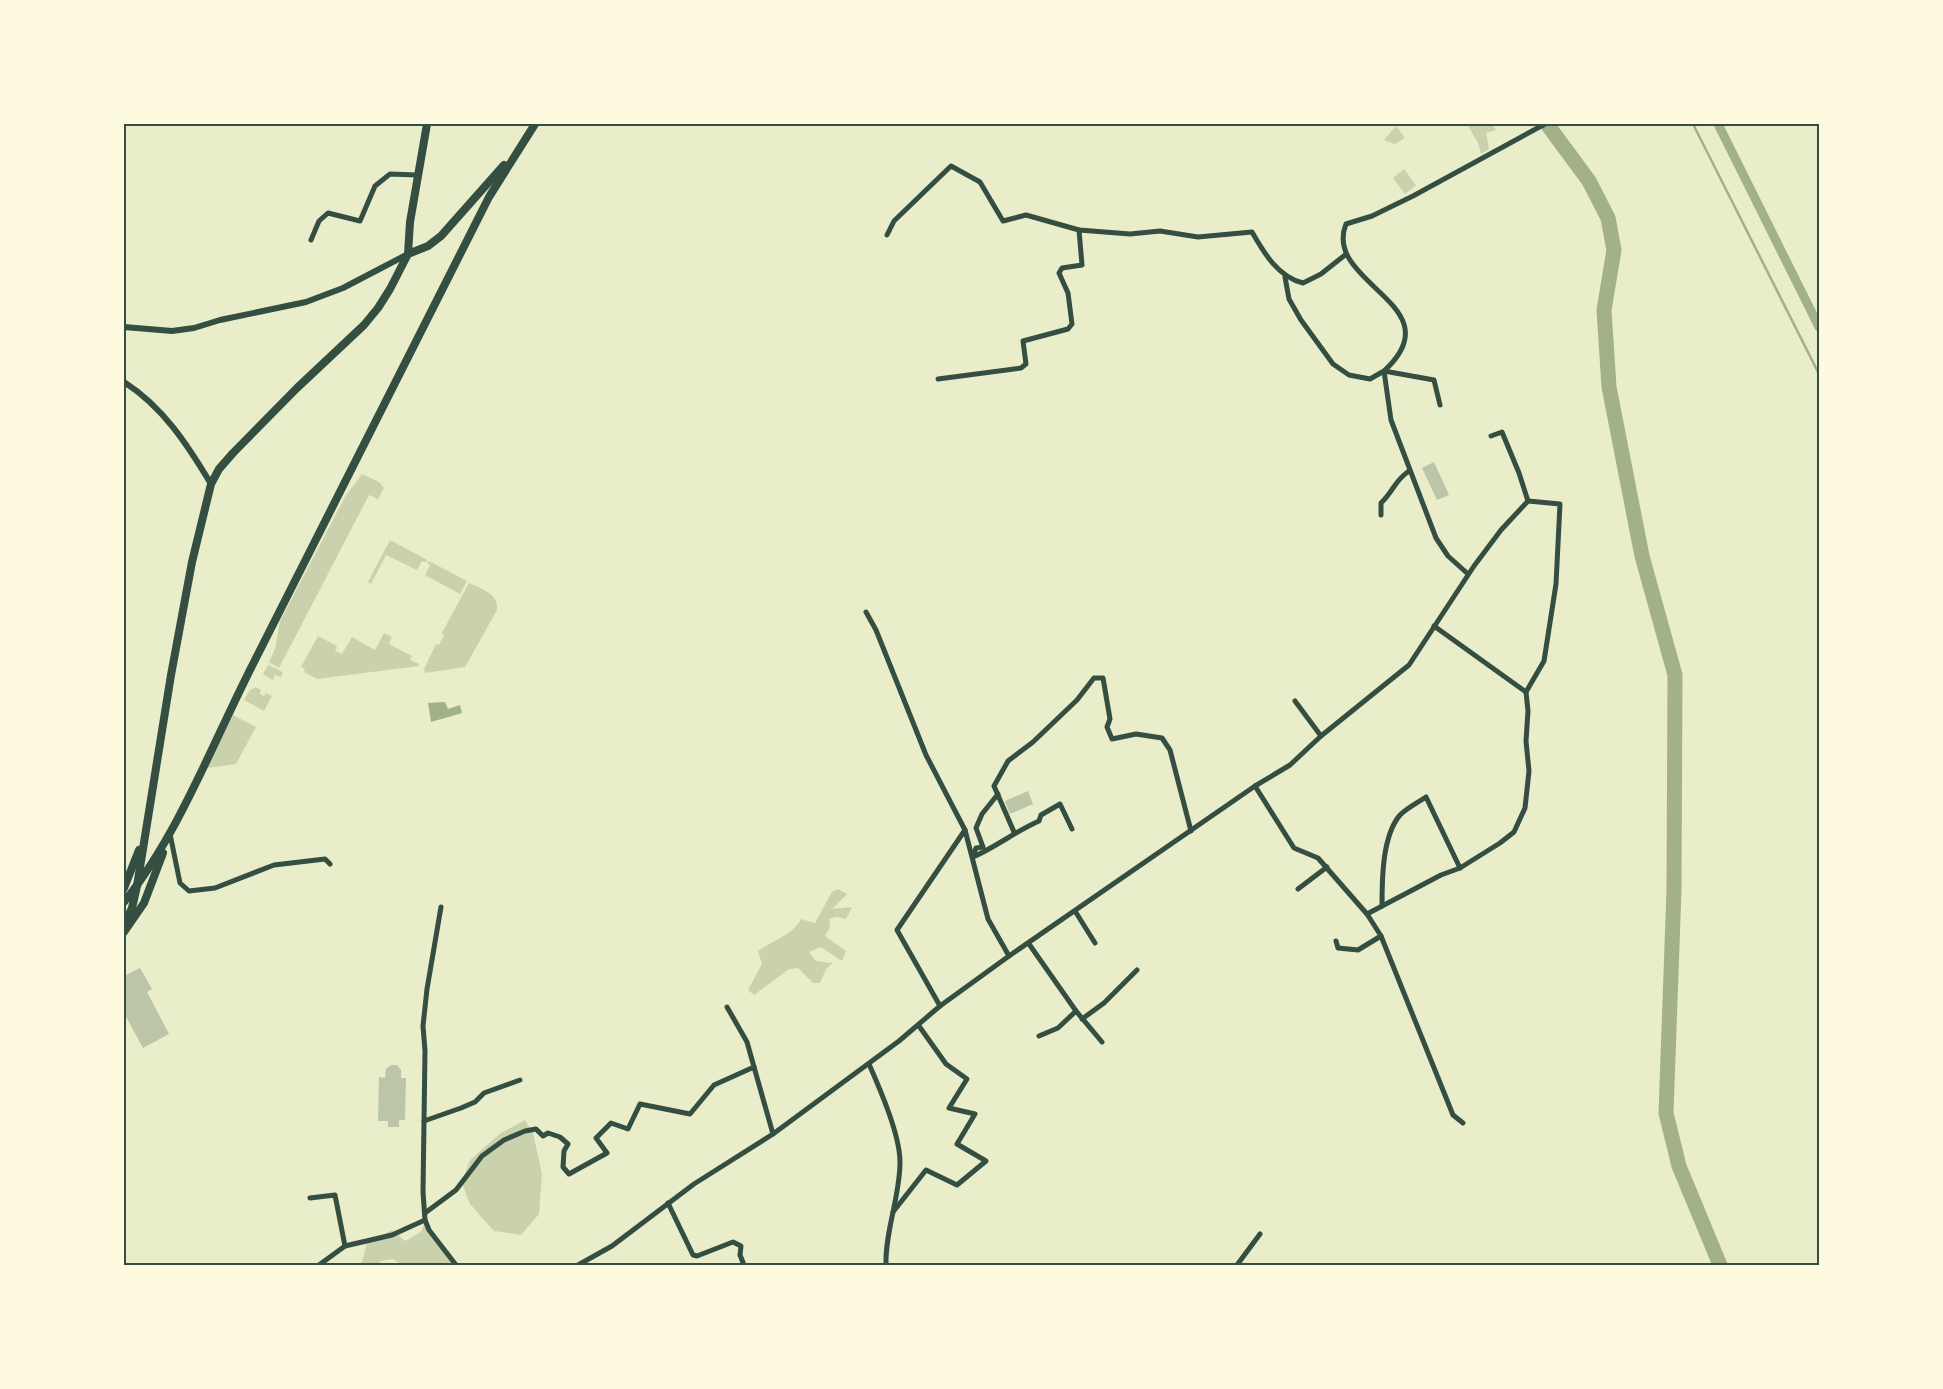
<svg xmlns="http://www.w3.org/2000/svg" width="1943" height="1389" font-family="'Work Sans',sans-serif">
<style>
.green{fill:#cad2ad}
.water{fill:#a3b18a}
.lines{fill:none;stroke-linecap:round;stroke-linejoin:round}
.stream{stroke:#a3b18a;stroke-width:2.5}
.canal{stroke:#a3b18a;stroke-width:9}
.river{stroke:#a3b18a;stroke-width:15}
.building{fill:#bcc5a7}
.minor{stroke:#344e41;stroke-width:5}
.tertiary{stroke:#344e41;stroke-width:6}
.primary{stroke:#344e41;stroke-width:8}
.neatline{fill:none;stroke:#344e41;stroke-width:2}
</style>
<rect width="100%" height="100%" fill="#e9edc9"/>
<g class="green">
<path d="M1467,124H1492L1496,130L1486,133L1489,149L1481,154L1478,143Z"/>
<path d="M1396,126L1405,138L1395,144L1384,140Z"/>
<path d="M1404,169L1416,185L1405,194L1393,178Z"/>
<path d="M362,474L379,482L384,488L378,499L369,495L279,668L269,662L275,649L280,621L345,497Z"/>
<path d="M390,540L427,560L426,562L422,561L417,570L386,555L371,584L368,582Z"/>
<path d="M429,561L467,581L460,594L425,575L430,565L427,563Z"/>
<path d="M469,583C482,589 499,594 497,610L465,667L425,673L424,669L436,644L439,645L444,635L442,633Z"/>
<path d="M384,633L392,637L389,644L412,656L410,660L419,664V666L317,679L304,672L305,669L301,667L318,636L337,646L335,651L342,654L352,637L375,650Z"/>
<path d="M268,665L283,672L281,677L275,675L273,680L263,674Z"/>
<path d="M256,687L261,690L260,694L264,696L266,693L272,696L264,711L244,700L250,690Z"/>
<path d="M233,715L256,727L236,764L207,768Z"/>
<path d="M838,889L847,894L832,909L852,907L846,919L837,917L829,919L830,927L825,936L846,951L842,961L821,947L809,952L816,961L833,963L826,969L820,983H813L798,968L789,969L754,995L748,990L762,964L758,951C772,941 794,934 801,919L815,923L832,892Z"/>
<path d="M525,1120L533,1133L542,1174L539,1214L521,1235L494,1231L470,1204L462,1183L470,1160L501,1133Z"/>
<path d="M425,1222L456,1265H398L399,1263L393,1259L380,1261L379,1265H361L367,1243L392,1230L405,1241L421,1232Z"/>
</g>
<path class="water" d="M445,702L448,709L460,705L462,713L431,722L428,703Z"/>
<g class="lines">
<path class="stream" d="M1693,124L1819,374"/>
<path class="canal" d="M1718,124L1819,327"/>
<path class="river" d="M1547,124L1589,181L1608,218L1614,250L1604,310L1609,387L1642,556L1675,675L1674,890L1666,1113L1679,1166L1720,1265"/>
</g>
<g class="building">
<path d="M1434,462L1449,495L1437,500L1422,468Z"/>
<path d="M1028,791L1033,804L1010,814L1005,801Z"/>
<path d="M140,968L152,989L147,992L169,1034L143,1048L124,1013V976Z"/>
<path d="M391,1065H397L401,1070V1078H406L405,1120H399V1127H388V1121H378L379,1077L385,1078L386,1069Z"/>
</g>
<g class="lines">
<g class="minor">
<path d="M887,235L894,221L951,166L980,182L1003,221L1026,215L1079,230L1130,234L1160,231L1198,237L1252,232C1264,253 1278,277 1303,283L1321,274L1345,255"/>
<path d="M311,240L319,221L328,213L360,221L375,186L390,174L417,175"/>
<path d="M1285,277L1289,299L1301,320L1333,364L1349,375L1370,379L1384,371L1434,380L1440,405"/>
<path d="M938,379L1021,368L1026,364L1023,341L1068,329L1072,324L1068,293L1059,273L1062,268L1082,265L1079,230"/>
<path d="M1381,515V503C1394,491 1394,481 1409,471"/>
<path d="M1468,574L1448,556L1436,538L1391,420L1384,371C1456,305 1322,284 1346,224L1372,216L1413,196L1545,124"/>
<path d="M866,612L876,630L926,755L965,830L988,919L1009,956"/>
<path d="M1434,626L1526,692"/>
<path d="M1295,701L1321,736"/>
<path d="M1255,786L1294,848L1318,858L1367,914L1381,936L1453,1115L1463,1123"/>
<path d="M1014,832L994,786L1008,761L1033,742L1077,700L1094,678H1103L1110,719L1107,727L1112,739L1136,734L1162,738L1170,750L1191,831"/>
<path d="M170,834L180,883L189,891L215,888L274,865L325,859L330,864"/>
<path d="M973,857C996,847 1016,831 1039,821L1041,815L1060,804L1072,829"/>
<path d="M973,857L976,848L983,847L976,828L982,814L998,794"/>
<path d="M1298,889L1327,867"/>
<path d="M1382,906C1382,880 1382,836 1400,815C1407,808 1417,803 1426,797L1460,868"/>
<path d="M441,907L427,989L423,1026L425,1051L423,1192L425,1220L429,1230L456,1265"/>
<path d="M1075,911L1095,943"/>
<path d="M1367,914L1441,875L1460,868L1500,843L1514,832L1525,808L1529,771L1526,741L1528,711L1526,692L1544,661L1556,584L1560,504L1528,501"/>
<path d="M1336,941L1338,948L1358,950L1381,936"/>
<path d="M1029,944L1076,1011L1102,1042"/>
<path d="M940,1006L897,930L965,830"/>
<path d="M1082,1019L1104,1003L1137,970"/>
<path d="M1039,1036L1058,1028L1076,1011"/>
<path d="M869,1064C880,1089 900,1135 900,1162C900,1197 885,1231 886,1265"/>
<path d="M754,1067L773,1134"/>
<path d="M424,1121L461,1108L475,1102L484,1093L520,1080"/>
<path d="M310,1198L335,1195L345,1246"/>
<path d="M668,1203L693,1255L697,1256L733,1242L741,1246L740,1255L744,1265"/>
<path d="M893,1212L926,1170L957,1185L986,1161L957,1144L975,1114L949,1108L967,1079L946,1064L919,1026"/>
<path d="M425,1213L456,1190L482,1156L504,1140L525,1131L536,1129L543,1136L548,1133L560,1137L568,1144L564,1151L563,1167L569,1174L607,1153L596,1138L611,1123L628,1129L640,1104L690,1114L714,1085L754,1067L747,1042L727,1007"/>
<path d="M319,1265L345,1246L392,1235L425,1220"/>
<path d="M578,1265L612,1246L694,1184L773,1134L899,1041L940,1006L1009,956L1255,786L1290,765L1321,736L1409,665L1474,566L1501,530L1528,501L1519,473L1502,432L1491,436"/>
<path d="M1237,1265L1260,1234"/>
</g>
<g class="tertiary">
<path d="M124,327L172,331L194,328L220,320L306,302L343,288L408,254"/>
<path d="M124,382C163,407 187,444 211,484"/>
</g>
<g class="primary">
<path d="M408,254L428,246L441,236L504,165"/>
<path d="M124,888L139,850"/>
<path d="M124,902C179,834 213,742 253,664C332,508 410,352 489,197L535,124"/>
<path d="M124,925L132,908L137,886L171,675L192,562L211,484L219,469L233,453L297,388L364,325L378,308L390,289L408,254L410,222L427,124"/>
<path d="M124,932L144,903L163,853"/>
</g>
</g>
<rect width="1943" height="1389" fill="none" stroke="#fefae0" stroke-width="250"/>
<rect x="125" y="125" width="1693" height="1139" class="neatline"/>
</svg>
